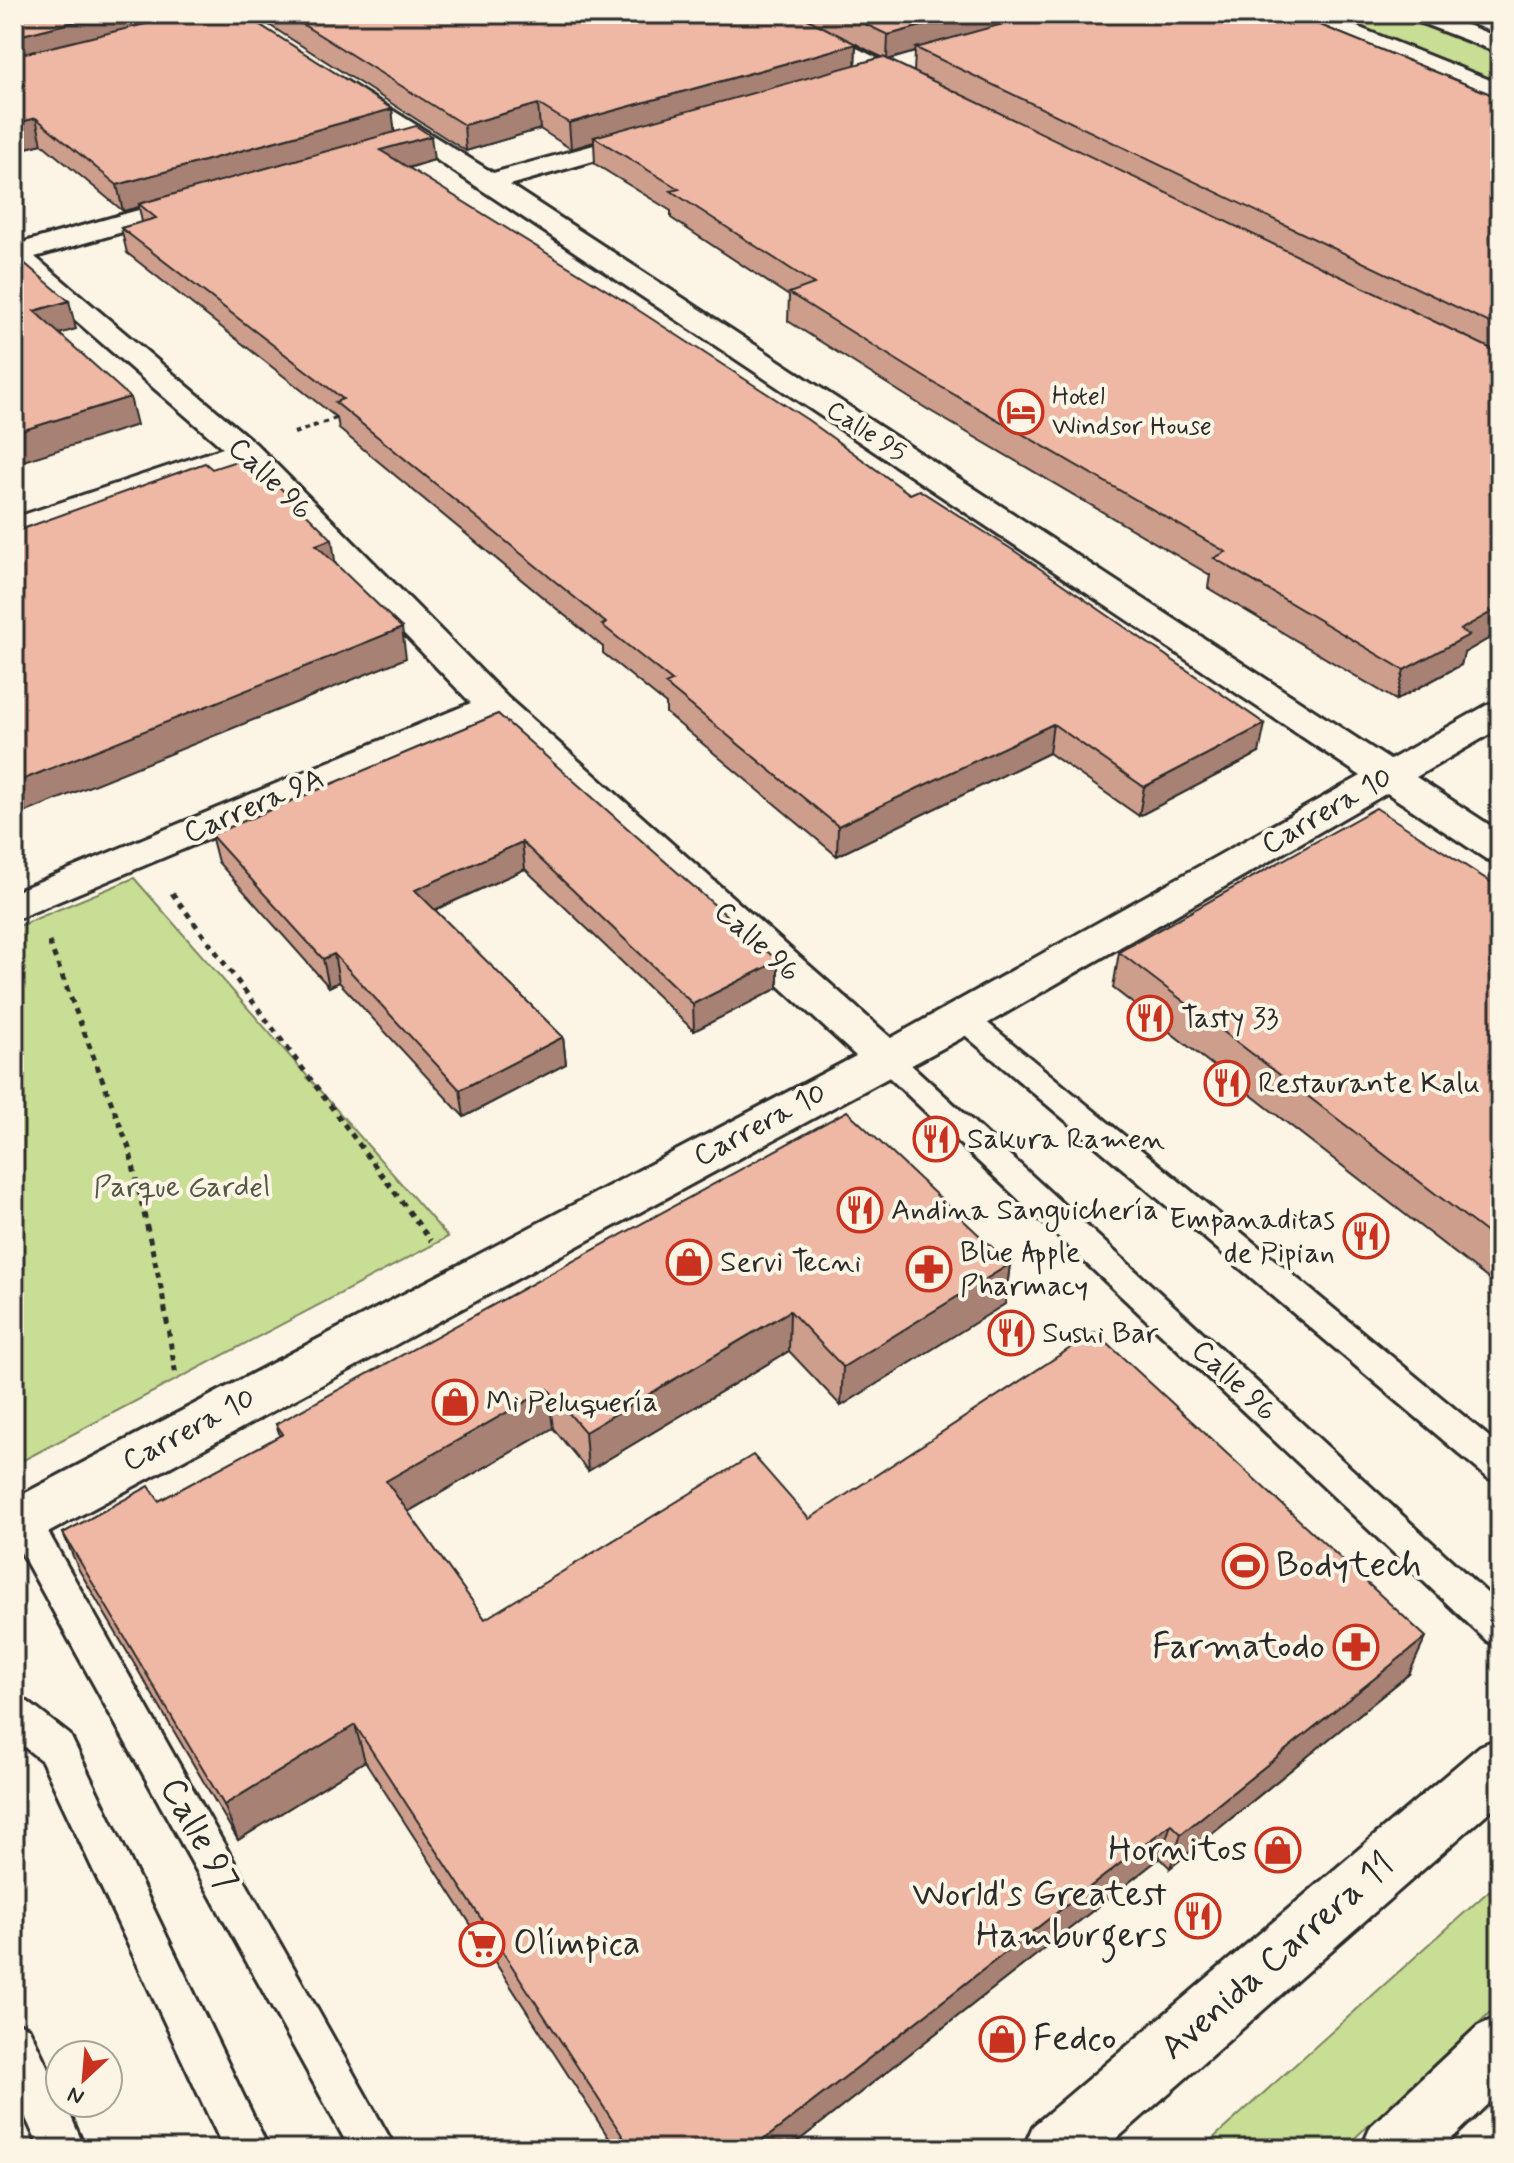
<svg xmlns="http://www.w3.org/2000/svg" width="1514" height="2163" font-family="Mynerve,sans-serif">
<style>
.green{fill:#c8de94;stroke:#7a8460;stroke-width:2}
.lines{fill:none;stroke-linecap:round;stroke-linejoin:round}
.lane-casing{stroke:#2b2b2b;stroke-width:6}
.street-casing{stroke:#2b2b2b;stroke-width:6}
.secondary-casing{stroke:#2b2b2b;stroke-width:6}
.path-far1{stroke:#2b2b2b;stroke-width:4;stroke-dasharray:5 5;stroke-linecap:butt}
.path{stroke:#2b2b2b;stroke-width:5;stroke-dasharray:6 6;stroke-linecap:butt}
.lane{fill:#fcf5e5;fill-rule:evenodd}
.street{fill:#fcf5e5;fill-rule:evenodd}
.secondary{fill:#fcf5e5;fill-rule:evenodd}
.wall{fill:#ce9e8d;stroke:#2b2b2b;stroke-width:2;fill-rule:evenodd}
.shaded-wall{fill:#a78173;stroke:#2b2b2b;stroke-width:2}
.building{fill:#efb8a4;stroke:#2b2b2b;stroke-width:2}
.labels{text-anchor:middle;dominant-baseline:central;stroke-width:8;stroke-linejoin:round;paint-order:stroke}
.far-poi-label{font-size:26px;fill:#2b2b2b;stroke:#fcf5e5;text-anchor:start}
.far-street-label{font-size:26px;fill:#2b2b2b;stroke:#fcf5e5}
.street-label{font-size:30px;fill:#2b2b2b;stroke:#fcf5e5}
.poi-label{font-size:30px;fill:#2b2b2b;stroke:#fcf5e5;text-anchor:start}
.park-label{font-size:30px;fill:#525845;stroke:#fcf5e5}
.near-poi-label{font-size:36px;fill:#2b2b2b;stroke:#fcf5e5;text-anchor:start}
.near-street-label{font-size:36px;fill:#2b2b2b;stroke:#fcf5e5}
</style>
<rect width="100%" height="100%" fill="#fcf5e5"/>
<filter id="ink" filterUnits="userSpaceOnUse"><feTurbulence type="fractalNoise" baseFrequency=".0125" numOctaves="2"/><feDisplacementMap in="SourceGraphic" scale="16" xChannelSelector="R" yChannelSelector="G"/><feConvolveMatrix kernelMatrix="1 2 1 2 8 2 1 2 1" color-interpolation-filters="sRGB"/></filter>
<g filter="url(#ink)">
<g class="green">
<path d="M1327,14H1393L1500,56V83Z"/>
<path d="M134,878L448,1237L14,1465V928Z"/>
<path d="M1500,1881V2003L1343,2149H1201Z"/>
</g>
<g class="lines">
<g class="lane-casing">
<g id="lane">
<path d="M963,1008L973,1011L1500,1446V1482L1488,1478L953,1025L948,1018L953,1011Z"/>
<path d="M886,1047L896,1051L1500,1605V1646L1487,1641L876,1065L871,1058L876,1051Z"/>
<path d="M22,1504L35,1509L396,2149H350L14,1540V1507Z"/>
<path d="M14,1697L28,1702L70,1735L269,2149H224L42,1761L14,1739Z"/>
<path d="M14,2021L29,2028L60,2093V2103H65L85,2149H40L14,2092Z"/>
</g>
</g>
<g class="street-casing">
<g id="street">
<path d="M758,14H787L930,84L933,89L921,96L912,94Z"/>
<path d="M344,80L493,173L641,132H659L663,137L659,142L510,185L1390,760L1487,705L1500,702V728L1416,777L1500,832V863L1486,859L1387,793L978,1029L33,1541L14,1548V1499L856,1056L490,721L14,920V892L471,703L239,463L14,539V518L223,448L14,267V245L192,195H210L214,201L210,207L35,257L256,444L508,698L891,1038L1361,776L335,92L332,87Z"/>
</g>
</g>
<g class="secondary-casing">
<g id="secondary">
<path d="M1294,14H1325L1500,84V100L1297,19Z"/>
<path d="M1408,14H1439L1500,38V53L1411,19Z"/>
<path d="M1500,1738V1802L1105,2149H1023L1033,2126L1480,1746Z"/>
<path d="M1500,2016V2092L1441,2149H1361L1371,2126L1478,2026Z"/>
</g>
</g>
<path class="path-far1" d="M294,433L342,416"/>
<g class="path">
<path d="M172,893L431,1241"/>
<path d="M49,942L129,1148L162,1292L176,1376"/>
</g>
<use href="#lane" class="lane"/>
<use href="#street" class="street"/>
<use href="#secondary" class="secondary"/>
</g>
<g class="wall">
<path d="M14,14L392,109L394,132L434,160L409,168L1259,753L1139,816L1049,753L837,856L666,713V704L603,653V647L339,429L337,418L127,253L121,228L142,222L139,207L123,211L42,144L14,151Z"/>
<path d="M252,14H1293L1500,98V632L1464,653L1461,665L1396,700L1208,588L1210,575L927,409L788,321L789,296L671,218V211L595,164L594,142L571,149L540,129L466,151ZM856,44L871,52L882,57L855,65ZM915,52L914,72L888,60Z"/>
<path d="M498,714L778,988L694,1031L525,869L435,910L563,1037L566,1064L464,1117L339,982L329,987L218,862L211,835Z"/>
<path d="M1500,880V1288L1113,988L1119,952L1494,884Z"/>
<path d="M1010,1264L1005,1304L841,1406L789,1351L588,1471L553,1428L408,1512L485,1619L809,1519L1409,1674L1170,1868L1160,1858L788,2149H616L365,1761L238,1840L79,1570L63,1533L159,1501L280,1436L276,1424Z"/>
</g>
<g class="shaded-wall">
<path d="M106,14H208L14,63V37Z"/>
<path d="M965,14H1051L916,48L915,52L887,60L888,35Z"/>
<path d="M856,44L855,69L594,137V142L571,149L569,123Z"/>
<path d="M538,104L540,129L466,151L464,125Z"/>
<path d="M392,109L395,135L139,204V207L123,211L117,185Z"/>
<path d="M36,118L42,144L14,151V124Z"/>
<path d="M431,136L434,160L384,175L380,150Z"/>
<path d="M69,301L76,329L42,339L34,311Z"/>
<path d="M130,397L137,425L14,464V433Z"/>
<path d="M332,539L336,568L316,545Z"/>
<path d="M1500,607V632L1464,653L1461,665L1396,700L1404,670L1460,630Z"/>
<path d="M402,628L406,658L14,817V783Z"/>
<path d="M1053,724L1049,753L837,856L838,826Z"/>
<path d="M1265,724L1259,753L1139,816L1144,787Z"/>
<path d="M522,842L525,869L419,917L415,890Z"/>
<path d="M334,954L339,982L329,987L323,959Z"/>
<path d="M778,961V988L694,1031L693,1004Z"/>
<path d="M563,1037L566,1064L464,1117L460,1090Z"/>
<path d="M1010,1264L1005,1304L841,1406L843,1367Z"/>
<path d="M790,1311L789,1351L588,1471L585,1432Z"/>
<path d="M548,1389L553,1428L395,1519L386,1481Z"/>
<path d="M1426,1637L1409,1674L1170,1868L1181,1834Z"/>
<path d="M355,1725L365,1761L238,1840L224,1805Z"/>
<path d="M1171,1824L1160,1858L788,2149H752Z"/>
</g>
<g class="building">
<path d="M14,14H106L14,37Z"/>
<path d="M186,14H243L392,109L117,185L36,118L14,124V56Z"/>
<path d="M286,14H798L856,44L569,123L538,104L464,125Z"/>
<path d="M844,14H965L888,35Z"/>
<path d="M1039,14H1293L1500,98V328L916,48Z"/>
<path d="M883,57L1500,353V607L1460,630L1469,635L1404,670L1214,558L1226,552L929,380L789,293L814,284L671,191L679,189L594,137Z"/>
<path d="M416,126L431,136L380,150L621,299L808,420L910,494L919,490L1016,552L1265,724L1144,787L1053,724L838,826L665,684L672,681L602,625L606,623L335,402L343,399L121,228L156,218L139,204Z"/>
<path d="M14,250L18,253L16,256L69,301L34,311L130,397L14,433Z"/>
<path d="M249,457L332,539L316,545L402,628L14,783V532L205,463L212,469Z"/>
<path d="M498,714L778,961L693,1004L522,842L415,890L563,1037L460,1090L334,954L323,959L211,835Z"/>
<path d="M1376,808L1494,884L1500,880V1071L1494,1075L1500,1079V1243L1119,952Z"/>
<path d="M847,1111L1010,1264L843,1367L790,1311L585,1432L548,1389L386,1481L485,1619L753,1455L809,1519L1095,1332L1426,1637L1181,1834L1171,1824L752,2149H631L355,1725L224,1805L63,1533L149,1486L159,1501L283,1434L276,1424Z"/>
</g>
</g>
<defs>
<g id="hotel-ring" transform="scale(2.3)"><circle r="9.5" fill="#fcf5e5" stroke="#c8321e" stroke-width="1.5"/><path d="M-6-4.5h1.5V1H6V5H4.5V3h-9V5H-6ZM-4 0a1.8 1.8 0 1 1 3.6 0ZM.5 0V-2.5h3Q6-2.5 6 0Z" fill="#c8321e"/></g>
<g id="restaurant-ring" transform="scale(2.3)"><circle r="9.5" fill="#fcf5e5" stroke="#c8321e" stroke-width="1.5"/><path d="M-5-6h1v4h1v-4h1v4h1v-4h1v5L-1.5 .5V6h-2V.5L-5-1ZM5-6V6H3V1.5H1.5Q1.5-4 5-6Z" fill="#c8321e"/></g>
<g id="shop-ring" transform="scale(2.3)"><circle r="9.5" fill="#fcf5e5" stroke="#c8321e" stroke-width="1.5"/><path d="M-5-2.5h2.3a2.7 3.5 0 0 1 5.4 0H5L5.5 6h-11ZM-1.5-2.5h3a1.5 2.3 0 0 0-3 0Z" fill="#c8321e"/></g>
<g id="pharmacy-ring" transform="scale(2.3)"><circle r="9.5" fill="#fcf5e5" stroke="#c8321e" stroke-width="1.5"/><path d="M-2-6h4v4h4v4h-4v4h-4v-4h-4v-4h4Z" fill="#c8321e"/></g>
<g id="stadium-ring" transform="scale(2.3)"><circle r="9.5" fill="#fcf5e5" stroke="#c8321e" stroke-width="1.5"/><path d="M0-5a6.5 5 0 1 0 0 10a6.5 5 0 1 0 0-10ZM-3.5-1.8h7v3.6h-7Z" fill="#c8321e"/></g>
<g id="supermarket-ring" transform="scale(2.3)"><circle r="9.5" fill="#fcf5e5" stroke="#c8321e" stroke-width="1.5"/><path d="M-6-5.5h2.5l.6 2H6L4.5 2H-2.5L-4.4-4H-6ZM-1.5 3.2a1.3 1.3 0 1 0 .1 0ZM3 3.2a1.3 1.3 0 1 0 .1 0Z" fill="#c8321e"/></g>
</defs>
<g fill-rule="evenodd">
<use href="#hotel-ring" x="1021" y="412"/>
<use href="#restaurant-ring" x="1150" y="1018"/>
<use href="#restaurant-ring" x="1227" y="1083"/>
<use href="#restaurant-ring" x="936" y="1139"/>
<use href="#restaurant-ring" x="860" y="1210"/>
<use href="#restaurant-ring" x="1366" y="1236"/>
<use href="#shop-ring" x="689" y="1262"/>
<use href="#pharmacy-ring" x="929" y="1269"/>
<use href="#restaurant-ring" x="1011" y="1333"/>
<use href="#shop-ring" x="455" y="1402"/>
<use href="#stadium-ring" x="1245" y="1566"/>
<use href="#pharmacy-ring" x="1356" y="1647"/>
<use href="#shop-ring" x="1278" y="1850"/>
<use href="#restaurant-ring" x="1198" y="1916"/>
<use href="#supermarket-ring" x="482" y="1944"/>
<use href="#shop-ring" x="1002" y="2039"/>
</g>
<g class="labels">
<g class="far-poi-label">
<text x="1052" y="397">Hotel<tspan x="1052" dy="30">Windsor House</tspan></text>
</g>
<g class="far-street-label">
<text transform="translate(866 432) rotate(33)">Calle 95</text>
</g>
<g class="street-label">
<text transform="translate(270 479) rotate(44)">Calle 96</text>
<text transform="translate(254 806) rotate(-23)">Carrera 9A</text>
<text transform="translate(1327 811) rotate(-30)">Carrera 10</text>
<text transform="translate(757 942) rotate(42)">Calle 96</text>
<text transform="translate(760 1125) rotate(-28)">Carrera 10</text>
<text transform="translate(1234 1381) rotate(43)">Calle 96</text>
<text transform="translate(189 1430) rotate(-28)">Carrera 10</text>
</g>
<g class="poi-label">
<text x="1181" y="1018">Tasty 33</text>
<text x="1258" y="1083">Restaurante Kalu</text>
<text x="967" y="1139">Sakura Ramen</text>
<text x="891" y="1210">Andina Sanguichería</text>
<text x="1335" y="1219" text-anchor="end">Empanaditas<tspan x="1335" dy="34">de Pipian</tspan></text>
<text x="960" y="1252">Blue Apple<tspan x="960" dy="34">Pharmacy</tspan></text>
<text x="720" y="1262">Servi Tecni</text>
<text x="1042" y="1333">Sushi Bar</text>
<text x="486" y="1402">Mi Peluquería</text>
</g>
<g class="park-label">
<text x="182" y="1187">Parque Gardel</text>
</g>
<g class="near-poi-label">
<text x="1276" y="1566">Bodytech</text>
<text x="1325" y="1647" text-anchor="end">Farmatodo</text>
<text x="1247" y="1850" text-anchor="end">Hornitos</text>
<text x="1167" y="1895" text-anchor="end">World's Greatest<tspan x="1167" dy="41">Hamburgers</tspan></text>
<text x="513" y="1944">Olímpica</text>
<text x="1033" y="2039">Fedco</text>
</g>
<g class="near-street-label">
<text transform="translate(198 1835) rotate(61)">Calle 97</text>
<text transform="translate(1278 1957) rotate(-41)">Avenida Carrera 11</text>
</g>
</g>
<rect width="1514" height="2163" fill="none" stroke="#fcf5e5" stroke-width="48"/>
<rect x="24" y="24" width="1466" height="2115" fill="none" stroke="#2b2b2b" stroke-width="3" filter="url(#ink)"/>
<g transform="translate(84 2079) rotate(206)"><circle r="38" fill="#fcf5e5" stroke="#a8a49b" stroke-width="2"/>
<path d="M0-6L14 30L0 20L-14 30Z" fill="#c8321e"/>
<text y="-12" font-size="22" font-weight="bold" text-anchor="middle" fill="#2b2b2b">N</text>
</g>
</svg>
